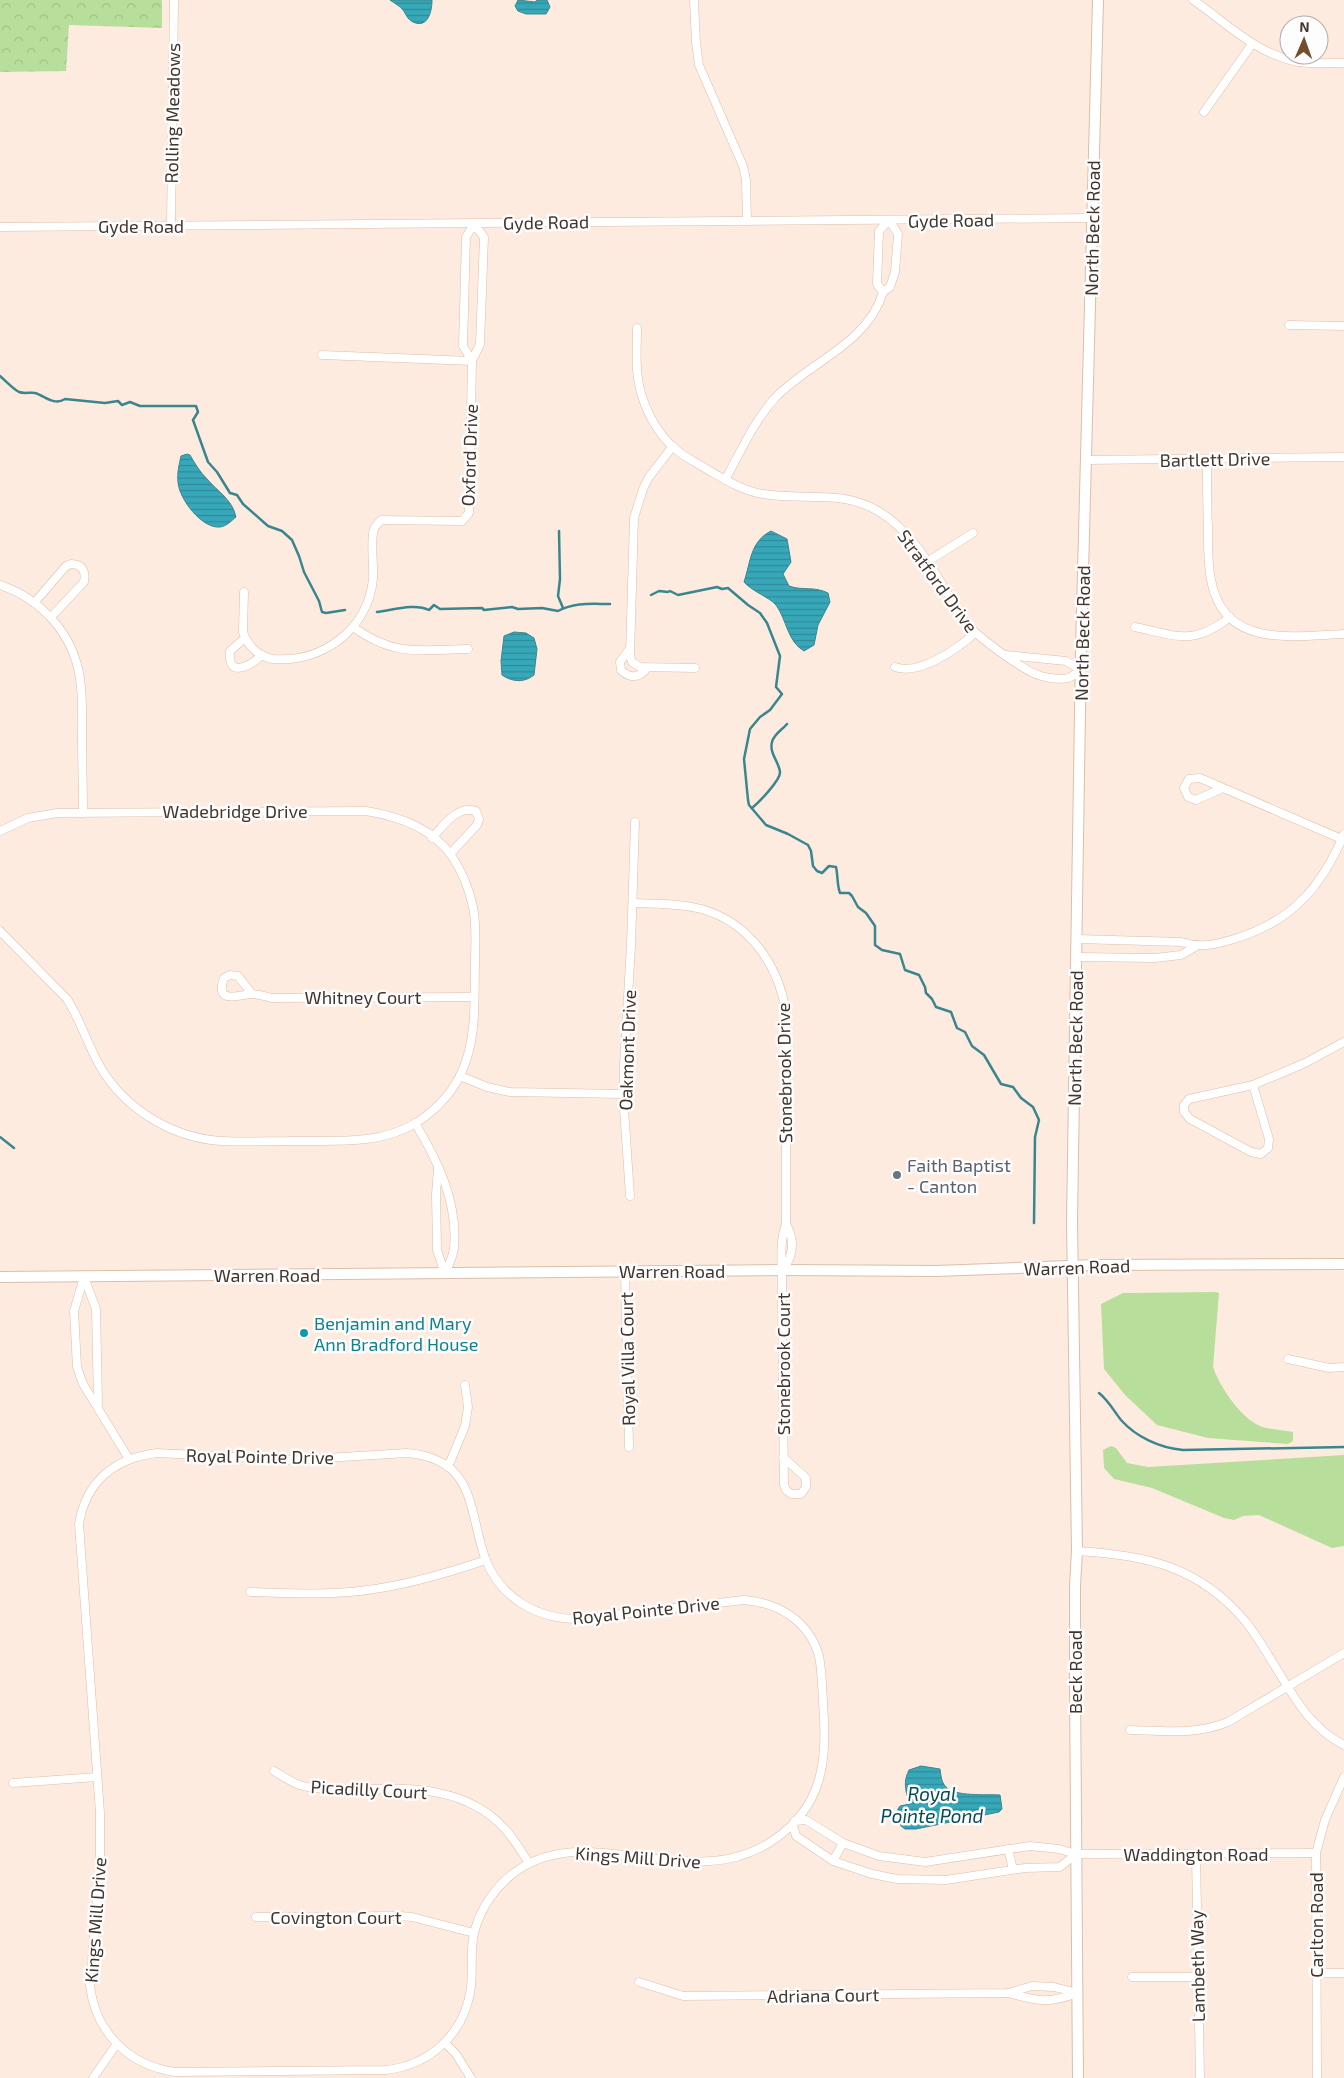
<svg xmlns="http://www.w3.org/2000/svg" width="1344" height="2078" font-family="'Exo 2',sans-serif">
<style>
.grass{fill:#b7df9b}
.forest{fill:url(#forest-crowns)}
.water{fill:url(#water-rules);stroke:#3a868f}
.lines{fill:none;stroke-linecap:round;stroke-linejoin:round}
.stream{stroke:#3a868f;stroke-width:2.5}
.street-casing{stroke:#dcbeaa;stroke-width:9}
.secondary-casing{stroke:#dcbeaa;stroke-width:12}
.street{stroke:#fff;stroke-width:8}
.secondary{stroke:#fff;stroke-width:10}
.worship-dot{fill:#6b7280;stroke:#fdfdfd;stroke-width:2}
.culture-dot{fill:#0f9aa8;stroke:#fdfdfd;stroke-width:2}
.labels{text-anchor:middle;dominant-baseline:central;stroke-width:5;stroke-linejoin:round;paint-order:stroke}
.street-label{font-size:18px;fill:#42352d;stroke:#fdfdfd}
.worship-label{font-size:18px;fill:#5b616d;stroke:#fdfdfd;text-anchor:start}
.culture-label{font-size:18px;fill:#0d838f;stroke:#fdfdfd;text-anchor:start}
.water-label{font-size:19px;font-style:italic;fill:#064b54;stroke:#fdfdfd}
</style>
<defs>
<pattern id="forest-crowns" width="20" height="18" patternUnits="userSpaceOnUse" patternTransform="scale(1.25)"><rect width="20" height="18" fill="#b7df9b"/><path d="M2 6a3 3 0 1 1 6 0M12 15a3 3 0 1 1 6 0" fill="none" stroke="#9fc086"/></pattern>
<pattern id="water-rules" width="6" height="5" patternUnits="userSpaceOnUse" patternTransform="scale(1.25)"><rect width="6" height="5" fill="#36a8b9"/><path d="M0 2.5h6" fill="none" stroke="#2f8a97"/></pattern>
</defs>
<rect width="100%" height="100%" fill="#feebdf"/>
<g class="grass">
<path d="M1216,1292L1219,1293L1213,1367C1220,1387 1243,1423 1266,1428C1275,1430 1284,1430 1293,1432V1441L1288,1444L1208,1438L1157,1425L1125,1395L1104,1369L1101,1304L1123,1293Z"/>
<path d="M1111,1446L1116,1448L1127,1463L1148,1467L1344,1455V1546L1332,1548L1259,1515L1243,1516L1234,1520L1224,1518L1152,1488L1114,1479L1104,1468L1103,1450Z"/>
</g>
<path class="forest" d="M0,0H162V28L69,25L66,71L0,72Z"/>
<g class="water">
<path d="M390,0H432C432,11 428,29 413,22C407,19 406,14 403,10C400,6 394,3 390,0Z"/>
<path d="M518,0L535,2L537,0H547L550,7L546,14H526L518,11L515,6Z"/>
<path d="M187,454L190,455C195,464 200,472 207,479C218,492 232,499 236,517C231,521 227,526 220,527C202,529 179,499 178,482C177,473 179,465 181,456Z"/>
<path d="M771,531L787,539L791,562L783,574L789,586C803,591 814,586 828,593L830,602L818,625L814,645L804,651C787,641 787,620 776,605C769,597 753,592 744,582C751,561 750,542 771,531Z"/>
<path d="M514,632L526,633L534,638L537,649L534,675C524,683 512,682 502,675L501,661L504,636Z"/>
<path d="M921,1766L940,1769C941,1775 941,1782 946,1787C955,1797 987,1794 1000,1795L1002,1809L999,1812L916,1829H905C897,1824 893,1815 900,1806L910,1804L911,1800L907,1796C905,1786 904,1780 909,1770Z"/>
</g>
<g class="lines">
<g class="stream">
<path d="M0,376C6,381 12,388 19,392C24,394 30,392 35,393C45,396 54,406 65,399L105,403L118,401L122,405L130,402L140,406H196L198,412L193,420L208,462L217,472L230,493L237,495L243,504L268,526L282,531L292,540L299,556L304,572L319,601L322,612L326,613L345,610"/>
<path d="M559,531L560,579L558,596L563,608"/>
<path d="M651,595L659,591L668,592L670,591L678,595L717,587L722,589L728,588L748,605L760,613L767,623L780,656L776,687L782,694L770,710L760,717L750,729L744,759L748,800L749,805L766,825L788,834L808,845L811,851L813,866L817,871L822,873L829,866L836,867C838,876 837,885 840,893H849L852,896L858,907L866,913L875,926V945L882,950L900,954L905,970L919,975L925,987L926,993L932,999L936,1007L951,1012L957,1028L965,1032L972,1046L984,1055L1001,1084L1013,1087L1021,1098L1033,1107L1039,1120L1035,1137L1034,1223"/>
<path d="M377,612C393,610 415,603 429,610L434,605L440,609L482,608L484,610L512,607L518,609L542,608L558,611C575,602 591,604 610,604"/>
<path d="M752,808C758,803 781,780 780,772C779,762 769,753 772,742C774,734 782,730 787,724"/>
<path d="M0,1137L14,1148"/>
<path d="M1099,1393C1109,1401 1113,1410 1121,1420C1136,1437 1160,1448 1183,1450L1344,1447"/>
</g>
<g class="street-casing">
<g id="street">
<path d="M694,0L696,43L699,65L743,166L746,180L747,221"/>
<path d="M1193,0C1227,23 1256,54 1298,62C1313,64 1329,63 1344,63"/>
<path d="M1204,112L1252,44"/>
<path d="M171,226L174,0"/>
<path d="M0,227L1092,218"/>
<path d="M1289,325L1344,326"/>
<path d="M637,328C637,342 636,356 637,370C639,400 655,434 679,452C688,459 699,464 708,470C726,480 743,491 763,494C803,501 840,489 878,511C918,534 941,585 966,623C978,637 1023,671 1041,676C1047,678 1062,680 1068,678C1072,677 1077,672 1081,670L1066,661L1006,655"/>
<path d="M322,355L472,361"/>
<path d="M673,446L649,477L643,489L634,518L630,655L632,662L640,667L695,668"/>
<path d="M1207,459C1207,482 1207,505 1208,528C1208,571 1207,621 1260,633C1286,639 1317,635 1344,634"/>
<path d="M1087,460L1344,457"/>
<path d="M725,480C740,453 754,421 775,398C809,362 868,344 883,292L890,287L895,272L898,234L889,220L879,231L877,284L883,292"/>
<path d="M927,562L973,533"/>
<path d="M0,585C42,599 74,635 80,679C83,698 82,717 82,736C82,762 83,787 83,813"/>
<path d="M244,592L243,632C247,645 259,657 273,659C322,663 368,630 373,579C374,567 370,539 374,529C375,526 379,523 381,520L462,521L469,513L472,361L480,344L484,237L474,224L466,237L463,346L472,361"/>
<path d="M34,603L66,566L71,564C83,564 86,572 84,582L51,617"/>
<path d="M353,627C394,657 420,650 468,649"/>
<path d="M1135,627C1177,636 1193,646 1230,617"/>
<path d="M245,638L230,651C227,679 250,666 262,655"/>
<path d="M630,648L620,662L621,670C630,679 640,678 647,668"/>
<path d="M895,667C919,676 957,649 975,633"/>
<path d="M1223,788L1196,800L1188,797L1184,788L1189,779L1200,778L1344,840"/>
<path d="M0,831L28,818L57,813L366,811C397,816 432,828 451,855C462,871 469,888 473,907C477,926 475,945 475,964C474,999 477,1036 463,1069C454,1091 436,1110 416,1123C378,1146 331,1140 288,1141C262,1141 236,1143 211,1140C167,1134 124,1107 101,1068C88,1046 81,1021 67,999L0,931"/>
<path d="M432,838C444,825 457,805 476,811L479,819L477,825L450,854"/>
<path d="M633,903C655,904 679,903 701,909C749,922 779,965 786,1013V1224C778,1246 783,1269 782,1292L784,1485L786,1490L791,1494H801L806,1487V1478L783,1457"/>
<path d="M1077,939L1181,942C1201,948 1214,945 1234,939C1291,922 1321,888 1344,834"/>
<path d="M1076,957L1155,958L1181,955L1195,947"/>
<path d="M252,994L238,976L230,975L224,978C214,1005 239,995 251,994C258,994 265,996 272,998L474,997"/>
<path d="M460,1076L487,1087L510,1092L624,1094"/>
<path d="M1253,1085L1269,1139L1268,1148L1261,1154L1251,1152L1190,1119L1184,1112V1105L1189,1099Z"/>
<path d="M1253,1085L1305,1063L1344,1042"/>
<path d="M415,1123C438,1161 458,1202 454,1248C453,1257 448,1266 445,1274"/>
<path d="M438,1168L436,1194L437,1250L445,1274"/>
<path d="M630,1196L624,1109V1066L631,945L635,822"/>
<path d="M783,1270C794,1255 795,1240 786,1224"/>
<path d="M625,1271L629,1447"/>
<path d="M84,1277L74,1311L77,1367L83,1384L129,1459"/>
<path d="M84,1277L96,1309L98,1404"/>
<path d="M1288,1359L1329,1368L1344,1367"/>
<path d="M157,1453L293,1460L407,1453C476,1459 468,1509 485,1558C500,1598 537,1619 578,1619L744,1600C779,1603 809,1621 819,1656C822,1671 822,1687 823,1702C827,1759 825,1806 772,1841C691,1895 591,1820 518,1870C497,1884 480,1908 474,1933C470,1951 473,1969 471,1987C465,2033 431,2065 386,2070L176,2072C129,2066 96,2033 90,1986L100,1862V1813L79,1524C86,1481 115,1458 157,1453Z"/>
<path d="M448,1467L465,1426L468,1407L465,1385"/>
<path d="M1077,1551C1146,1555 1199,1566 1246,1622C1259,1639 1270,1658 1281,1676C1298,1704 1314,1730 1344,1745"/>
<path d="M250,1592C287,1593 323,1595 360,1591C404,1586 445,1574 486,1560"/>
<path d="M1130,1730C1163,1731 1197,1735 1228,1722L1344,1653"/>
<path d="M274,1771C281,1775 289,1781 297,1784C315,1791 339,1789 358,1789C411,1788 466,1786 505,1829C514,1839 521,1851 529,1863"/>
<path d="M13,1783L97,1777"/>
<path d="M795,1821L806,1820L843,1843L879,1856L925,1862L1030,1846L1059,1849L1076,1854L1316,1853"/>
<path d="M795,1821L793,1825L796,1836L833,1861L872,1874L897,1879L946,1880L1025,1868L1060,1867L1076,1854"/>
<path d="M1008,1849L1013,1869"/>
<path d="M1196,1854L1200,2078"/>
<path d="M833,1861L843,1843"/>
<path d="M256,1917L400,1916L412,1917L474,1933"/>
<path d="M1316,1973H1344"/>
<path d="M1132,1977H1197"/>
<path d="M639,1982L683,1996L1008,1993L1032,1986L1054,1987L1077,1993"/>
<path d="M1008,1993C1037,2001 1049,2004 1077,1993"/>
<path d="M445,2043L456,2054L471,2078"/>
<path d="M93,2078L116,2045"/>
<path d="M1317,2078L1316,1853L1325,1820L1344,1777"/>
</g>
</g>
<g class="secondary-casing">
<g id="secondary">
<path d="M0,1277L783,1270L936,1271L1095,1265L1344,1264"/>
<path d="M1078,2078L1075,1686V1586L1077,1551L1072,1221L1081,648L1098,0"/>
</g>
</g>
<use href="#street" class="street"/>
<use href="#secondary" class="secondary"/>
</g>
<circle class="worship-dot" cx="897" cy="1175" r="5"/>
<circle class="culture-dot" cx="304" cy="1333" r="5"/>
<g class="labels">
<g class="street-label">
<text transform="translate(172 113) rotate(-89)">Rolling Meadows</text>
<text transform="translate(951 220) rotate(-1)">Gyde Road</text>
<text transform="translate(546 222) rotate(-1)">Gyde Road</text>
<text x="141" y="226">Gyde Road</text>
<text transform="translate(1092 228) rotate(-89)">North Beck Road</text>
<text transform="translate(469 455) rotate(-88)">Oxford Drive</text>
<text transform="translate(1215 459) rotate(-1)">Bartlett Drive</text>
<text transform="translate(938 581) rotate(54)">Stratford Drive</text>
<text transform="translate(1082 633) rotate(-89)">North Beck Road</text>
<text x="235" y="811">Wadebridge Drive</text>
<text x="363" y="997">Whitney Court</text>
<text transform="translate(1075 1038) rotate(-89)">North Beck Road</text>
<text transform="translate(627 1050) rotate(-88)">Oakmont Drive</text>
<text transform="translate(784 1073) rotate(-91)">Stonebrook Drive</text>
<text transform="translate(1077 1267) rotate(-2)">Warren Road</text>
<text x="672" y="1271">Warren Road</text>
<text x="267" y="1275">Warren Road</text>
<text transform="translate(627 1359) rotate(-91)">Royal Villa Court</text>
<text transform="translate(783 1364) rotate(-90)">Stonebrook Court</text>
<text transform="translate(260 1456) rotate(1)">Royal Pointe Drive</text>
<text transform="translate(646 1610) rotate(-6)">Royal Pointe Drive</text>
<text transform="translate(1075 1672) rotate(-90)">Beck Road</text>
<text transform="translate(369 1789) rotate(3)">Picadilly Court</text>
<text x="1196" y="1854">Waddington Road</text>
<text transform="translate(638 1857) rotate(4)">Kings Mill Drive</text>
<text x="336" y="1917">Covington Court</text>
<text transform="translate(95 1920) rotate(-86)">Kings Mill Drive</text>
<text transform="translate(1316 1925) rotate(-90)">Carlton Road</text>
<text transform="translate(1197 1966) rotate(-91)">Lambeth Way</text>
<text transform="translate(823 1995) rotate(-1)">Adriana Court</text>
</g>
<g class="worship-label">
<text x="907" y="1165">Faith Baptist<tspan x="907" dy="21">- Canton</tspan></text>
</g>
<g class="culture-label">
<text x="314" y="1323">Benjamin and Mary<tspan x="314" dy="21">Ann Bradford House</tspan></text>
</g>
<g class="water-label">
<text x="932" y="1793">Royal<tspan x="932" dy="22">Pointe Pond</tspan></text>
</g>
</g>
<g transform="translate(1304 40) rotate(2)"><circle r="24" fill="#fdfdfd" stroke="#b2adaa"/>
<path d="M0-4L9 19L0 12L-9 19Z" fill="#744e2a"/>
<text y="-8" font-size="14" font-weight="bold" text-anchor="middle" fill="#42352d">N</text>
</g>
</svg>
